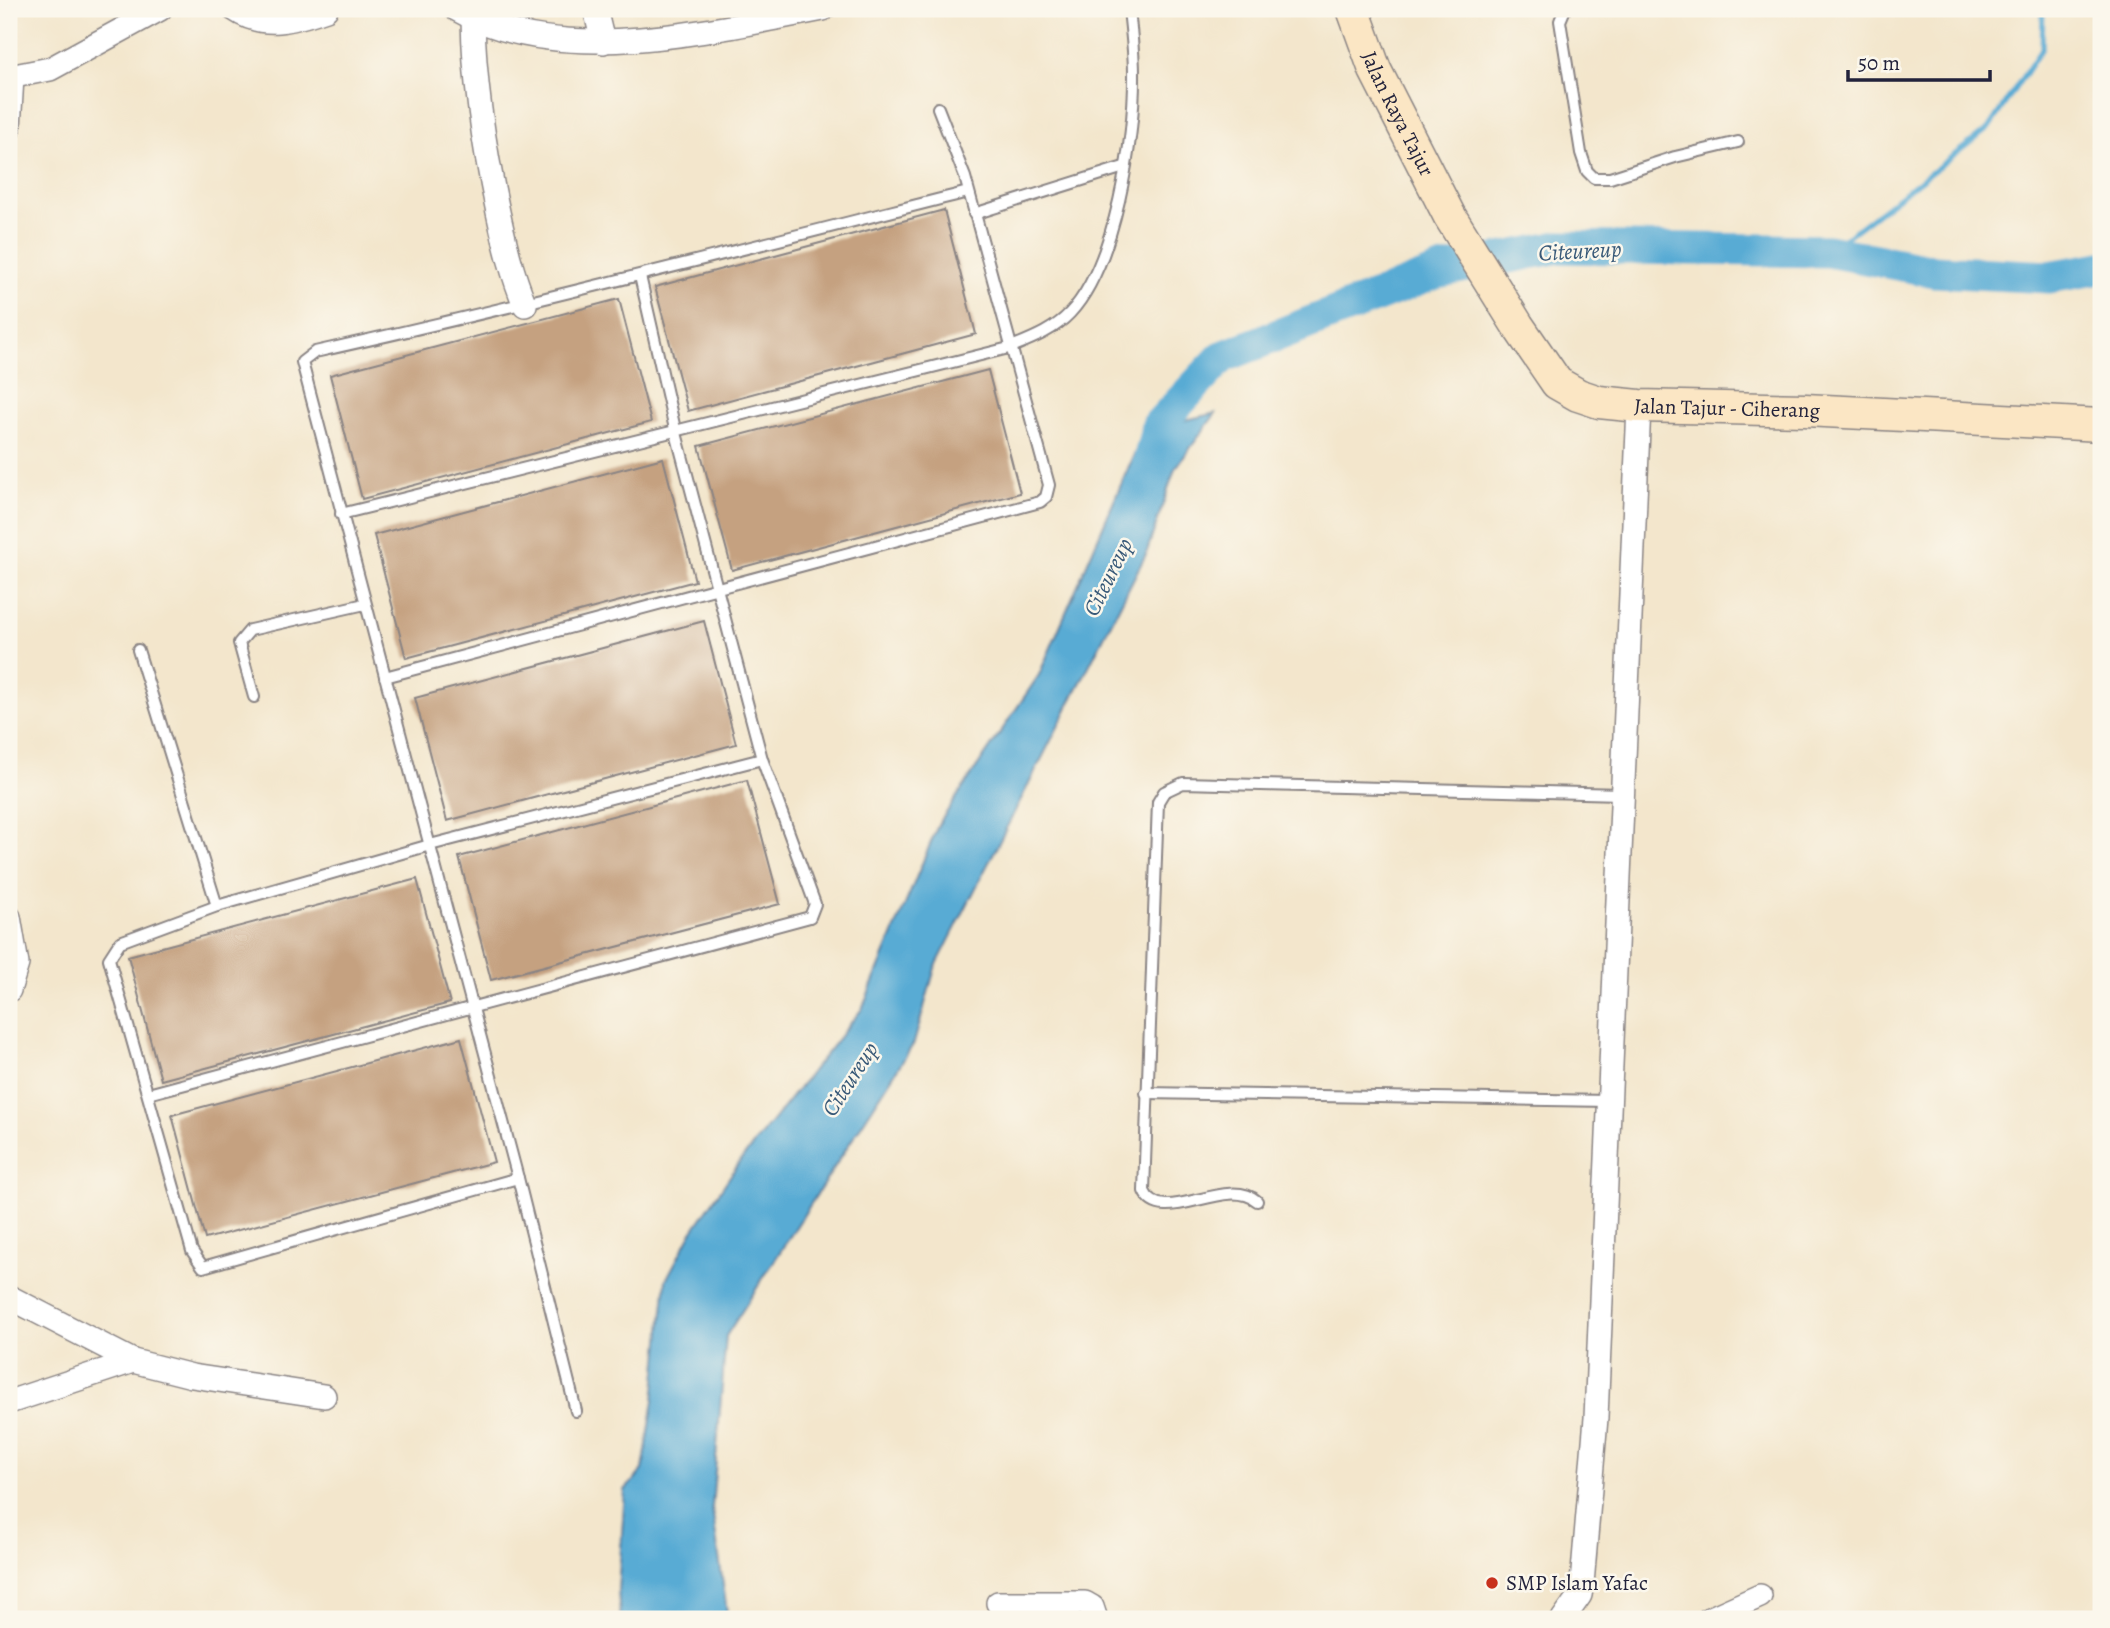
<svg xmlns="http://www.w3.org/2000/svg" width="2110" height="1628" font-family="Alegreya,serif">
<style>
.water{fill:#59abd4;stroke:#3e6688;stroke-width:2}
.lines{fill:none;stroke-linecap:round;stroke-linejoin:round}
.stream{stroke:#59abd4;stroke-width:5}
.river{stroke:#59abd4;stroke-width:33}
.building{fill:#c5a180}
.lane-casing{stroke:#8a8484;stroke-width:14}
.street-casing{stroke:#8a8484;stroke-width:26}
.secondary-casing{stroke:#8a8484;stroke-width:35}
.lane{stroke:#fff;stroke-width:10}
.street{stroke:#fff;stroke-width:23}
.secondary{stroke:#fbe6c4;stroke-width:32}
.poi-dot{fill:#c8321e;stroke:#fbf7ec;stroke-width:2.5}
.labels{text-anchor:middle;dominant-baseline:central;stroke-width:5;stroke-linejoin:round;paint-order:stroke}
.street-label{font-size:21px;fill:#22223b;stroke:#fbf7ec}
.poi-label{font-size:21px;fill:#22223b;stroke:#fbf7ec;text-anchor:start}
.water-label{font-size:23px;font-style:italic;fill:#385978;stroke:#fbf7ec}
</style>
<rect width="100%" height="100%" fill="#fbf7ec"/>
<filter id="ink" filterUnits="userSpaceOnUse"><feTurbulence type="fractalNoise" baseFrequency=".0143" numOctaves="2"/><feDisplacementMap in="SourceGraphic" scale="14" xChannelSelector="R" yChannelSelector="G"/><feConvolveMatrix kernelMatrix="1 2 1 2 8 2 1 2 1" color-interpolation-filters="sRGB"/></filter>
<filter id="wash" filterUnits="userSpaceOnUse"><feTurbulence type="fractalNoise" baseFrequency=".00686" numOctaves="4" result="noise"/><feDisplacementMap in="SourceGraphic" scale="28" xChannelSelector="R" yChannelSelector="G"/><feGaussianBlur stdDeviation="1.57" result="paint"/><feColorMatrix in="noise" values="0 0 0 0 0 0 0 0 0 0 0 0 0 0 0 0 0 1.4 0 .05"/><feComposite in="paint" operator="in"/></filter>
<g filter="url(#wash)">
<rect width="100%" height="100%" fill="#f3e6cc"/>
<path class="water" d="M1216,413L1175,469L1146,554L935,968L914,1043L726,1336L712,1508L728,1619H620L618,1590L625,1490L643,1470L654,1400L666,1280L690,1235L741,1160L862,1009L938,825L1039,675L1145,429Z"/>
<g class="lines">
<path class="stream" d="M1828,251L1988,129L2042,48L2043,9"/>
<path class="river" d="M1147,470L1158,425L1222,357L1441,271L1559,247L1828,251L1934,271L2049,277L2101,268"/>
</g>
<g id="blocks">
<g class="building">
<path d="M944,210L976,334L688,411L655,287Z"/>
<path d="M619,299L651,422L362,499L330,375Z"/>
<path d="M988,370L1020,493L732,570L699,446Z"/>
<path d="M663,458L695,581L406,658L374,535Z"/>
<path d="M704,621L736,744L447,821L415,698Z"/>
<path d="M747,780L780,904L491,980L459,857Z"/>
<path d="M417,879L450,1003L161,1080L128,956Z"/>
<path d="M461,1038L494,1162L205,1239L172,1115Z"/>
</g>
</g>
</g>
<g filter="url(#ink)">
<use href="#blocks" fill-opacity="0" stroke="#8a8484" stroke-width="2"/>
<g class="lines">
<g class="lane-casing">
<g id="lane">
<path d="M1565,9L1560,21L1581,153L1587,171L1594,178H1610L1675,157L1738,142"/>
<path d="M974,214L1124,167"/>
<path d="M640,276L675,429L762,759L430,845L217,906L120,942L109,959L192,1251L203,1267L518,1178C446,906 373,634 302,362L315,352C534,303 751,247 968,192"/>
<path d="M341,514L1009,348C1031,339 1053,331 1070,313C1115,265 1135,139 1134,73C1134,52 1131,30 1129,9"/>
<path d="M138,650L217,906"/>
<path d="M385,677L1040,502L1046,497L1049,485L965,177L938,108"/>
<path d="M254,697L239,643L250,630L365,604"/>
<path d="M1146,1093L1610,1101"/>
<path d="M148,1094L810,917L815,904L762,759"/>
<path d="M518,1178L576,1411"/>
<path d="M1257,1201C1226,1175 1160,1229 1144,1191L1158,802L1164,792L1183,783L1621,794"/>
</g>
</g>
<g class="street-casing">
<g id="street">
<path d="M234,9C264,30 294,20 326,9"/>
<path d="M456,9C559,69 712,30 823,9"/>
<path d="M595,9L603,42"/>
<path d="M473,19C474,85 484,147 498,212C505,244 512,274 525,305"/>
<path d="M9,77L50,69L160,9"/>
<path d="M9,128L12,77"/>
<path d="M9,917L17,964L9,990"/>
<path d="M9,1297L133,1361L192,1376L324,1396"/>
<path d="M9,1402L133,1361"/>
<path d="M998,1603H1085L1092,1607L1096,1619"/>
<path d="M1563,1619L1580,1595L1582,1584L1596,1418L1639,406"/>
<path d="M1709,1619L1760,1596"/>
</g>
</g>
<g class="secondary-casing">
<g id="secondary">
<path id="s1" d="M1353,9L1375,70L1449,215L1518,326L1557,383L1578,395L1599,402L1639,406L1805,410L2101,425"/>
</g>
</g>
<use href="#lane" class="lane"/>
<use href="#street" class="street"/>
<use href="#secondary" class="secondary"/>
</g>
</g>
<circle class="poi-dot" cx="1492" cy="1583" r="7"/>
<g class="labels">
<g class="street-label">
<text stroke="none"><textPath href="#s1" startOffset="114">Jalan Raya Tajur</textPath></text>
<text stroke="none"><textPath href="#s1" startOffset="602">Jalan Tajur - Ciherang</textPath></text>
</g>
<g class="poi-label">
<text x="1506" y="1583">SMP Islam Yafac</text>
</g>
<g class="water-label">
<text transform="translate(1580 251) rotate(-3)">Citeureup</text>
<text transform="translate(1108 577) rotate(-64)">Citeureup</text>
<text transform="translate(850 1079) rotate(-57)">Citeureup</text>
</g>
</g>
<rect width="2110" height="1628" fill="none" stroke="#fbf7ec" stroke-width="35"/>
<path d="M1848 70v10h142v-10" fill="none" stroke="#22223b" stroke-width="3.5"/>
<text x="1858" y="70" font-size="21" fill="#22223b" stroke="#fbf7ec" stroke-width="5" paint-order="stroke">50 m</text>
</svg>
